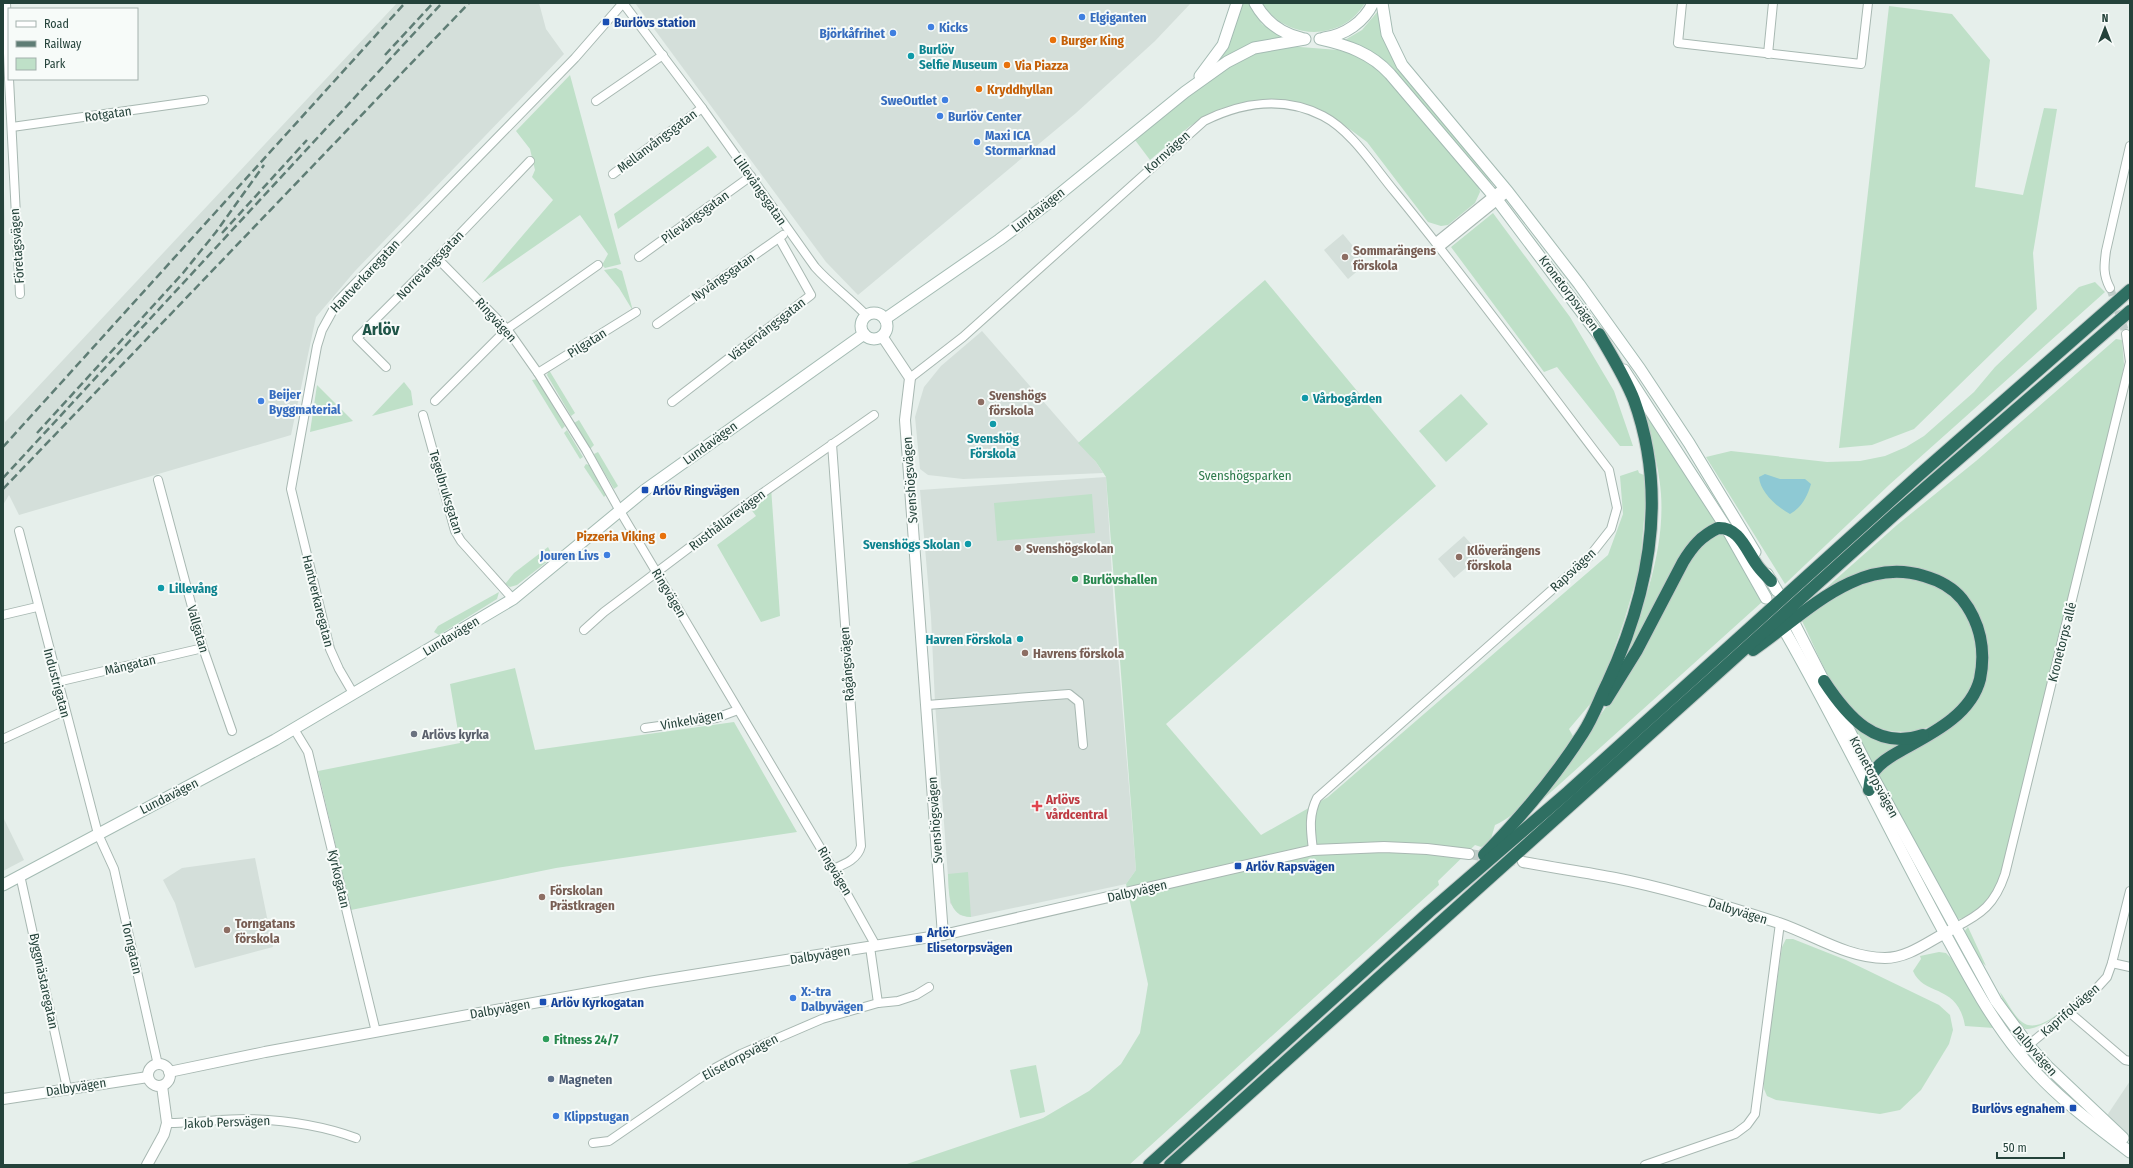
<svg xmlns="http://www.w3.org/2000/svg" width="2133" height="1168" font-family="'Fira Sans Condensed',sans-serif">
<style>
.built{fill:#d4dfda}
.green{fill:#bfe0c8}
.water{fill:#8ec9d4}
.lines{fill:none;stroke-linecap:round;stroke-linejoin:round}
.minor-tunnel{stroke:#bfccc8;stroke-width:8;stroke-dasharray:8 4;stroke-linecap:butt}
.tertiary-tunnel{stroke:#bfccc8;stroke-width:10;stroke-dasharray:10 5;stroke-linecap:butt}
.minor-casing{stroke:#a8b8b2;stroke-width:10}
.tertiary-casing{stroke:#a8b8b2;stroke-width:12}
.secondary-casing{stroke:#a4bbb3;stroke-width:13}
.motorway-casing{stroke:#c2cac8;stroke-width:14}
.minor{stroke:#fff;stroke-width:8}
.tertiary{stroke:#fff;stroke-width:10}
.secondary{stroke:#fff;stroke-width:11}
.motorway{stroke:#2f6f62;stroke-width:12}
.rail{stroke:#5f7d75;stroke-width:2.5;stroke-dasharray:8 4;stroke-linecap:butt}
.shop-dot{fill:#3f7fe0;stroke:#f7fbf9;stroke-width:1.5}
.transit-dot{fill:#1a4fb4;stroke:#f7fbf9;stroke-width:1.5}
.food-dot{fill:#e8710a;stroke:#f7fbf9;stroke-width:1.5}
.culture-dot{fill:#0f9aa8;stroke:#f7fbf9;stroke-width:1.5}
.education-dot{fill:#8d6e63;stroke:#f7fbf9;stroke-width:1.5}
.leisure-dot{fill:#2e9e5b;stroke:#f7fbf9;stroke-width:1.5}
.worship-dot{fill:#6b7280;stroke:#f7fbf9;stroke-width:1.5}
.health-dot{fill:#e0444e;stroke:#f7fbf9;stroke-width:1.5}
.service-dot{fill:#5c6f8a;stroke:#f7fbf9;stroke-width:1.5}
.labels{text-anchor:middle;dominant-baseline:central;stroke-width:4;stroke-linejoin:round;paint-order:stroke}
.shop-label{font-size:13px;font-weight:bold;fill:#366cbe;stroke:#f7fbf9;text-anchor:start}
.transit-label{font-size:13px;font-weight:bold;fill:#164399;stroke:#f7fbf9;text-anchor:start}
.food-label{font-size:13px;font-weight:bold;fill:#c56008;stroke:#f7fbf9;text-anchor:start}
.culture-label{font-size:13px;font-weight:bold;fill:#0d838f;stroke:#f7fbf9;text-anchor:start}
.street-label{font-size:13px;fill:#24423a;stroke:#f7fbf9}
.education-label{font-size:13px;font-weight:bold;fill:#785e54;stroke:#f7fbf9;text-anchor:start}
.park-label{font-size:13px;fill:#2d7a4b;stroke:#f7fbf9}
.leisure-label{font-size:13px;font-weight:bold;fill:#27864d;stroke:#f7fbf9;text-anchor:start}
.worship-label{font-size:13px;font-weight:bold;fill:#5b616d;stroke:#f7fbf9;text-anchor:start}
.health-label{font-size:13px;font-weight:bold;fill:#be3a42;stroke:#f7fbf9;text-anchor:start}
.service-label{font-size:13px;font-weight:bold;fill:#4e5e75;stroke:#f7fbf9;text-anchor:start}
.district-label{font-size:17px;font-weight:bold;fill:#1f5548;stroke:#f7fbf9}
</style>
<rect width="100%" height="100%" fill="#e6efeb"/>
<g class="built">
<path d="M397,3H539L546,29L564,54L355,271L316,317L291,435L19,515L9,495L3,505V163L5,219V422Z"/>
<path d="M635,3H1191L1155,41L1076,113L858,295L826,262Z"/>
<path d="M1343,234L1367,263L1348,279L1324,250Z"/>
<path d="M982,331L1096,462L1103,473L963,479L928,475L920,469L915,417L924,387L941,366Z"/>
<path d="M1106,477L1114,607L1136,870L1126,884L971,917L960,915L950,903L935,703L931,617L920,490Z"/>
<path d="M1464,536L1481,555L1454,578L1438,559Z"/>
<path d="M3,817L24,860L3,871Z"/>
<path d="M255,858L273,947L195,968L175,903L163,880L182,868Z"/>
<path d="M2130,1081V1137L2106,1117Z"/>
</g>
<g class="green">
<path d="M1240,3H1248L1262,24L1282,38L1209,72Z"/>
<path d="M1262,3H1365C1342,42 1286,41 1262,3Z"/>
<path d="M1889,6L1952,14L1990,60L1975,187L2023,195L2044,108L2057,109L2033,253L2037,309L1914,429L1872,445L1839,448Z"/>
<path d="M1378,11L1384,40L1395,62L1487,175L1492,184L1389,64L1375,54L1343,41L1362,30Z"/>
<path d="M1288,46L1338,50L1350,53L1373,65L1392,81L1479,186L1480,192L1475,203L1448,225L1441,226L1428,222L1367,142L1332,116L1299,103L1262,100L1220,109L1190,126L1150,160L1135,140L1217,72L1257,51Z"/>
<path d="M570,75L621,264L605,268L602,265L608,254L580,215L482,283L553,200L532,177L535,170L530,149L516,131Z"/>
<path d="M708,146L717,157L618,229L614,214Z"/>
<path d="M1493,213L1570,317L1614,391L1633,446H1620L1557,367L1544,372L1451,247Z"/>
<path d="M616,268L622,271L633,311L619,288L604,270Z"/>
<path d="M1265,280L1436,486L1166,724L1261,835L1328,797L1608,555L1623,514L1620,476L1638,470L1639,473L1644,475L1647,484L1640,567L1624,621L1604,678L1591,703L1569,729L1574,738C1551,768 1530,809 1495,825L1490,842L1481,847L1475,845L1438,881L1439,885L1129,1165H904L1043,1118L1089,1091L1121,1064L1140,1033L1148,984L1126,884L1136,870L1106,477L1096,462L1078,443Z"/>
<path d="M2095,282L2105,292L1889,485L1785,584L1706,457L1731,451L1827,462L1860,461L1885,456L1906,447L1924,436L1974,392L1995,367L2079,287Z"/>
<path d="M2116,339L2122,340L2124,364L2122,377L2003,867C2000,875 1998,884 1994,891C1987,903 1970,920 1956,919L1878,777L1883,768L1957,722L1987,646L1985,631L1974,607L1934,573L1910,567L1879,568L1817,596L1897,525L1976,461Z"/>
<path d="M549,370L575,413L571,416L547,375Z"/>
<path d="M537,379L565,426L562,429L532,380Z"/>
<path d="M404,382L411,391L413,405L372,416Z"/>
<path d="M317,385L353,421L310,432Z"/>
<path d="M1461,394L1488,424L1446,462L1419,431Z"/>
<path d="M1642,405L1717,523L1699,532L1685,548L1625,659C1643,607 1665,551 1661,494C1659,464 1649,434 1642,405Z"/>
<path d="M579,420L594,445L590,449L574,423Z"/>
<path d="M567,430L583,457L580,459L564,433Z"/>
<path d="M598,452L618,486L614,489L595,457L594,454Z"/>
<path d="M586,464L589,465L606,495L604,497L584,467Z"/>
<path d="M771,487L780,616L761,622L717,545L756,516L747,504Z"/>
<path d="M1092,494L1095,533L997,541L994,503Z"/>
<path d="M1718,534H1723L1762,602L1541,801L1624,681L1692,555L1700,545Z"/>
<path d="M548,547L553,557L517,585L510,587L505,584L514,573Z"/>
<path d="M1888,576C1902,578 1918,578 1931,582C1947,587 1962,605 1968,620C1975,636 1979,651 1977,670C1969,724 1898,752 1857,715C1832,693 1817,651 1802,621L1829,600L1851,587Z"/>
<path d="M499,592L497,599L439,635L434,632L438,626Z"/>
<path d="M515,668L535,750L734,722L797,832L556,868L351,910L318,771L460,743L450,684Z"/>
<path d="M1848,721L1904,743L1871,766Z"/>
<path d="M968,872L971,917C947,917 949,891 948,874Z"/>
<path d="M1968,927L1986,966L1974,955L1964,932Z"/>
<path d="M1786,939H1793L1846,960L1939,1005L1950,1015L1953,1030L1949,1044L1921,1090L1900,1110L1880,1114L1776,1100L1767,1096L1764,1089V1072L1782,947Z"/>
<path d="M1939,952L1946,953L1951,958L1994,1028L1965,1026C1958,983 1924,997 1913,971L1921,959L1920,956Z"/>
<path d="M2000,992C2007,1001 2013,1015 2022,1022C2038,1035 2063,1009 2075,1000H2078C2067,1010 2040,1030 2025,1029L2005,1007Z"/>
<path d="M1036,1065L1045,1112L1020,1118L1010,1070Z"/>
</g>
<path class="water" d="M1765,474L1780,479H1805L1811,484C1807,497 1802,507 1790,514C1777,507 1760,492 1759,477Z"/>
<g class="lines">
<path class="minor-tunnel" d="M2110,288L2126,334"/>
<path class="tertiary-tunnel" d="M1469,854L1515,861"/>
<g class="minor-casing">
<g id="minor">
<path d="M6,3L9,78"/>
<path d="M623,3L702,108L815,267C831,285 850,298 867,316"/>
<path d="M1682,3L1678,43L1861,64L1868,3"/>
<path d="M1768,54L1773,3"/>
<path d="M9,79L20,294"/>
<path d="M596,101L663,55"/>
<path d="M12,127L204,100"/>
<path d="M613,174L702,108"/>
<path d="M1436,242L1504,187"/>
<path d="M1440,247L1508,192"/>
<path d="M639,257L751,176"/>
<path d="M437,258L507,329L538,373L586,450L620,511L833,869L876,946"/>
<path d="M2110,288C2103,275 2104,266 2106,251L2130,146"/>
<path d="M657,324L783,235"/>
<path d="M386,367L357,338L437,258L530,161"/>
<path d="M538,373L636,312"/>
<path d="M910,378L963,337L1204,121C1242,102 1284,96 1323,116C1352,131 1374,167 1395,192C1469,282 1538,377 1609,470L1617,508L1611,529L1589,557L1317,798C1308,816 1311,832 1313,850"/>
<path d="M435,401L507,329L598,265"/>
<path d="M672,402L811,295L779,238"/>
<path d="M423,415L455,531L461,541L513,599"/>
<path d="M832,444L861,846C858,859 845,864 833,869"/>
<path d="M158,480L203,648L232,731"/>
<path d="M19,531L98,834L114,869L158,1065"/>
<path d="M3,615L37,607"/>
<path d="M584,630L604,612L747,504L874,415"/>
<path d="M57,682L203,648"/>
<path d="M353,693L339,669L330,649L291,489L317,346L322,330L338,301L575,58L623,3"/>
<path d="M927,705L1069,694L1079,702L1083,745"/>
<path d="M645,728L716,718L738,710"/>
<path d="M294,729L308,752L376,1032"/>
<path d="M3,739L64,711"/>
<path d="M20,875L67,1088"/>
<path d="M1954,928C1982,914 1995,904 2005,874L2130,362L2126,334"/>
<path d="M870,947L878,1003"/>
<path d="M2112,963L2130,967"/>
<path d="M2069,1012L2125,1060L2130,1061"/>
<path d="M2019,1053L2096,989L2107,977L2112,963L2130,891"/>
<path d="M167,1123C194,1123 221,1119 247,1119C285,1120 321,1125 356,1138"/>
<path d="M593,1143L609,1141L715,1068L741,1054L822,1019L878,1003L898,1001L916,995L929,987"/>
<path d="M1645,1165L1735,1134L1747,1125L1755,1114L1780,923"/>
</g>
</g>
<g class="tertiary-casing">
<g id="tertiary">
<path d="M882,336L910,378L905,420L943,935"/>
<path d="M1523,862C1554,868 1585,872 1615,878C1671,889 1726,906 1779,923C1814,935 1847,958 1885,958C1909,958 1930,940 1951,930"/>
<circle cx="159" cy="1075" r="11"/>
<path d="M169,1072L265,1052L649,982L943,935L1313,850L1384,847L1427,849L1469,854"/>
<path d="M3,1099L148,1077"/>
<path d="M147,1165L164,1134L167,1123L162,1086"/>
</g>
</g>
<g class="secondary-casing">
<g id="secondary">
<path d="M1255,3C1265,21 1280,33 1301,38"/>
<path d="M1382,3L1387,34L1402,65L1508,192L1579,284L1640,369L1689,443L1755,552"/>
<path d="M1324,38C1345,35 1364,22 1373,3"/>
<path d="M1320,39C1347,45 1371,53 1390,74L1498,201L1604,342"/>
<path d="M1200,76L1223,45L1237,3"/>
<circle cx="874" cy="326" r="13"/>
<path d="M885,319L999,240L1051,201L1185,92L1227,62L1254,48L1305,39"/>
<path d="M1624,370L1727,529L1766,598"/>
<path d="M1767,574L1777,591"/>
<path d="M1795,625L1872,775L1996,1001L2029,1046L2048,1067L2123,1138"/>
<path d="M1786,633C1842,731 1890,833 1944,932C1967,974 1989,1016 2019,1053C2050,1092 2090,1122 2130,1152"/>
<path d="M3,885L275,740L513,599L645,490L864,334"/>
</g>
</g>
<g class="motorway-casing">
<g id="motorway">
<path d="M1753,650C1803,616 1857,555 1924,576C1938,580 1953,588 1962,599C1980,622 1986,650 1980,679C1971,715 1931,734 1902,750C1891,756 1877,764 1872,775C1870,779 1870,785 1869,790"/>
<path d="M1824,681C1847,716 1876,751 1923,735"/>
<path d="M1606,700L1637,650L1683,562C1692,547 1701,536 1718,528C1739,527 1746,550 1757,565C1761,571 1767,576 1771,581"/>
<path d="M1484,855C1520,818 1555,777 1583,733C1593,718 1599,700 1607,684C1649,594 1669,497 1634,400C1625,377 1611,355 1599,334"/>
<path d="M1149,1165L1429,912L1568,792L1918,476L2130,290"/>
<path d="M1170,1165L1895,514L2130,311"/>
</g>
</g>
<use href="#minor" class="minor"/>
<use href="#tertiary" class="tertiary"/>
<use href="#secondary" class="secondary"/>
<use href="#motorway" class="motorway"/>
<g class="rail">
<path d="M385,55L433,3"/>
<path d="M222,233L307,140"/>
<path d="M37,433L183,273L216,232L264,165"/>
<path d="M3,447L405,3"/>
<path d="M3,478L442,3"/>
<path d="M3,489L469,3"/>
</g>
</g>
<g class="shop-dot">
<circle cx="1082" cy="17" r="4"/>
<circle cx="931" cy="27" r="4"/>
<circle cx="893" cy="33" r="4"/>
<circle cx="945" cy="100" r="4"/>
<circle cx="940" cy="116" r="4"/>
<circle cx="977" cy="142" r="4"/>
<circle cx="261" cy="401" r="4"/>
<circle cx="607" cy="555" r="4"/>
<circle cx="793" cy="998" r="4"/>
<circle cx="556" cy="1116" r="4"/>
</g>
<g class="transit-dot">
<rect x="602" y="18" width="8" height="8" rx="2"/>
<rect x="641" y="486" width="8" height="8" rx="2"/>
<rect x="1234" y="862" width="8" height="8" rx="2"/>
<rect x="915" y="935" width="8" height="8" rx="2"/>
<rect x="539" y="998" width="8" height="8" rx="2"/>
<rect x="2069" y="1104" width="8" height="8" rx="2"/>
</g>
<g class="food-dot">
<circle cx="1053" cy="40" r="4"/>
<circle cx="1007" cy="65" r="4"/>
<circle cx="979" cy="89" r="4"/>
<circle cx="663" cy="536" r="4"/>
</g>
<g class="culture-dot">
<circle cx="911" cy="56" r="4"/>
<circle cx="1305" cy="398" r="4"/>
<circle cx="993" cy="424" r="4"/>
<circle cx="968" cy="544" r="4"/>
<circle cx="161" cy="588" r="4"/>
<circle cx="1020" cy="639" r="4"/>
</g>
<g class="education-dot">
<circle cx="1345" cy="257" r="4"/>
<circle cx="981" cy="402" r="4"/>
<circle cx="1018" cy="548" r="4"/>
<circle cx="1459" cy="557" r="4"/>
<circle cx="1025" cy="653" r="4"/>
<circle cx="542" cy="897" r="4"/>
<circle cx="227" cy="930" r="4"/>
</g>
<g class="leisure-dot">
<circle cx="1075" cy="579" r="4"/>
<circle cx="546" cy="1039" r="4"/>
</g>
<circle class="worship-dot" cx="414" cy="734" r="4"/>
<path class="health-dot" d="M1035 800h4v4h4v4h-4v4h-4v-4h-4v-4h4z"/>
<circle class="service-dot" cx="551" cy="1079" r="4"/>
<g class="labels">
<g class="shop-label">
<text x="1090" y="17">Elgiganten</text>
<text x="939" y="27">Kicks</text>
<text x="885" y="33" text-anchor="end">Björkåfrihet</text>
<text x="937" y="100" text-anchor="end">SweOutlet</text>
<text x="948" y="116">Burlöv Center</text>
<text x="985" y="135">Maxi ICA<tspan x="985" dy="15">Stormarknad</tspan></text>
<text x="269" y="394">Beijer<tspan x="269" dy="15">Byggmaterial</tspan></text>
<text x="599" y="555" text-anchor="end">Jouren Livs</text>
<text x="801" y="991">X:-tra<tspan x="801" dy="15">Dalbyvägen</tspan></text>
<text x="564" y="1116">Klippstugan</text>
</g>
<g class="transit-label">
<text x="614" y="22">Burlövs station</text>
<text x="653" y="490">Arlöv Ringvägen</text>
<text x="1246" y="866">Arlöv Rapsvägen</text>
<text x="927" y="932">Arlöv<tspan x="927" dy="15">Elisetorpsvägen</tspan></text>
<text x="551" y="1002">Arlöv Kyrkogatan</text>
<text x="2065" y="1108" text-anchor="end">Burlövs egnahem</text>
</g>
<g class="food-label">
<text x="1061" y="40">Burger King</text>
<text x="1015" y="65">Via Piazza</text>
<text x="987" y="89">Kryddhyllan</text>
<text x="655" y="536" text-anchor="end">Pizzeria Viking</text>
</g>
<g class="culture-label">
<text x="919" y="49">Burlöv<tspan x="919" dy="15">Selfie Museum</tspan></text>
<text x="1313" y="398">Vårbogården</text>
<text x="993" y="438" text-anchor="middle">Svenshög<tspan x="993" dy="15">Förskola</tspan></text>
<text x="960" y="544" text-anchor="end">Svenshögs Skolan</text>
<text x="169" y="588">Lillevång</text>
<text x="1012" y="639" text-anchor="end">Havren Förskola</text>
</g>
<g class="street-label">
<text transform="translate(108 114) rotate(-8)">Rotgatan</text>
<text transform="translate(657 141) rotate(-37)">Mellanvångsgatan</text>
<text transform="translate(1167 152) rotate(-42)">Kornvägen</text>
<text transform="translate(760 190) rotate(55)">Lillevångsgatan</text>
<text transform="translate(1038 210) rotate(-38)">Lundavägen</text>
<text transform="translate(695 217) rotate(-36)">Pilevångsgatan</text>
<text transform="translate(17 246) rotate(-94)">Företagsvägen</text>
<text transform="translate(430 265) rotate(-46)">Norrevångsgatan</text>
<text transform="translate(365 276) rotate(-47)">Hantverkaregatan</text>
<text transform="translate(723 277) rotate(-35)">Nyvångsgatan</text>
<text transform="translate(1569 293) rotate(53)">Kronetorpsvägen</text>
<text transform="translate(496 320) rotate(48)">Ringvägen</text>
<text transform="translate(767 329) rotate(-38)">Västervångsgatan</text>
<text transform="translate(587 343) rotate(-32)">Pilgatan</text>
<text transform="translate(710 443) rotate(-36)">Lundavägen</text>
<text transform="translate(910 480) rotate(-94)">Svenshögsvägen</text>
<text transform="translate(446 492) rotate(73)">Tegelbruksgatan</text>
<text transform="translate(727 520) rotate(-37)">Rusthållarevägen</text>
<text transform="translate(1573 570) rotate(-43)">Rapsvägen</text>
<text transform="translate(669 593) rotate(59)">Ringvägen</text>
<text transform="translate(318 601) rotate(76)">Hantverkaregatan</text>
<text transform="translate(198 629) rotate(74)">Vallgatan</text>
<text transform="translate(451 636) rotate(-31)">Lundavägen</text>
<text transform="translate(2062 642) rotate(-76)">Kronetorps allé</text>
<text transform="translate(847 664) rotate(-94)">Rågångsvägen</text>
<text transform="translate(130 665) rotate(-13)">Mångatan</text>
<text transform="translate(57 683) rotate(75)">Industrigatan</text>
<text transform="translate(692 720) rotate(-10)">Vinkelvägen</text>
<text transform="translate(1874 777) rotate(62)">Kronetorpsvägen</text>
<text transform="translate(169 796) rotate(-27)">Lundavägen</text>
<text transform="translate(935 820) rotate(-94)">Svenshögsvägen</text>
<text transform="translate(835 871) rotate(59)">Ringvägen</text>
<text transform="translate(339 879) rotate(77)">Kyrkogatan</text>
<text transform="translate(1137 891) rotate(-13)">Dalbyvägen</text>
<text transform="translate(1738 911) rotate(17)">Dalbyvägen</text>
<text transform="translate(132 948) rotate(77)">Torngatan</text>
<text transform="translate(820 955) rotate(-9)">Dalbyvägen</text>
<text transform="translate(44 981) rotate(78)">Byggmästaregatan</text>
<text transform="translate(500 1009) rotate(-10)">Dalbyvägen</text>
<text transform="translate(2070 1010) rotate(-41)">Kaprifolvägen</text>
<text transform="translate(2035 1051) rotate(49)">Dalbyvägen</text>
<text transform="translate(740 1057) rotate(-28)">Elisetorpsvägen</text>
<text transform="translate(76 1087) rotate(-9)">Dalbyvägen</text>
<text transform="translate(227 1122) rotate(-2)">Jakob Persvägen</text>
</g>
<g class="education-label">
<text x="1353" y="250">Sommarängens<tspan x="1353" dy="15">förskola</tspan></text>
<text x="989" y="395">Svenshögs<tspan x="989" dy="15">förskola</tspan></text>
<text x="1026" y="548">Svenshögskolan</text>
<text x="1467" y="550">Klöverängens<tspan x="1467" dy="15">förskola</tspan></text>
<text x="1033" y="653">Havrens förskola</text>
<text x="550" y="890">Förskolan<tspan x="550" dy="15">Prästkragen</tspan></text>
<text x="235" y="923">Torngatans<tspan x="235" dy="15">förskola</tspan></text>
</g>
<g class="park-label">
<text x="1245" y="475">Svenshögsparken</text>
</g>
<g class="leisure-label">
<text x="1083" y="579">Burlövshallen</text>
<text x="554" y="1039">Fitness 24/7</text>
</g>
<g class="worship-label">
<text x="422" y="734">Arlövs kyrka</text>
</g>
<g class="health-label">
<text x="1046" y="799">Arlövs<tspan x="1046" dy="15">vårdcentral</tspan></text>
</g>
<g class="service-label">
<text x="559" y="1079">Magneten</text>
</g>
<g class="district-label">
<text x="381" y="329">Arlöv</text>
</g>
</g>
<rect width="2133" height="1168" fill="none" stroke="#24423a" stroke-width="8"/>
<rect x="8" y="8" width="130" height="72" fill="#f7fbf9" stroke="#a3b1ad"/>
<rect x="16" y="21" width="20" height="6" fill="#ffffff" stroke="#a3b1ad"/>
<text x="44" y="28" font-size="12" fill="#24423a">Road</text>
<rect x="16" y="41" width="20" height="6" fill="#5f7d75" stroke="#a3b1ad"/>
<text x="44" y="48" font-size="12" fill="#24423a">Railway</text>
<rect x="16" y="58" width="20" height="12" fill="#bfe0c8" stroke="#a3b1ad"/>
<text x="44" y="68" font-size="12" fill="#24423a">Park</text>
<g transform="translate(2105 28)" stroke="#f7fbf9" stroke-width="3" paint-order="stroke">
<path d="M0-3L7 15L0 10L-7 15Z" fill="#24423a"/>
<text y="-6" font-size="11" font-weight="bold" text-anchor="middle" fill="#24423a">N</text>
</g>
<path d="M1997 1152v6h67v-6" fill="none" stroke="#24423a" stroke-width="2"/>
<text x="2003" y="1152" font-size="12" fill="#24423a" stroke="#f7fbf9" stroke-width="3" paint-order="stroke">50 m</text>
</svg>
